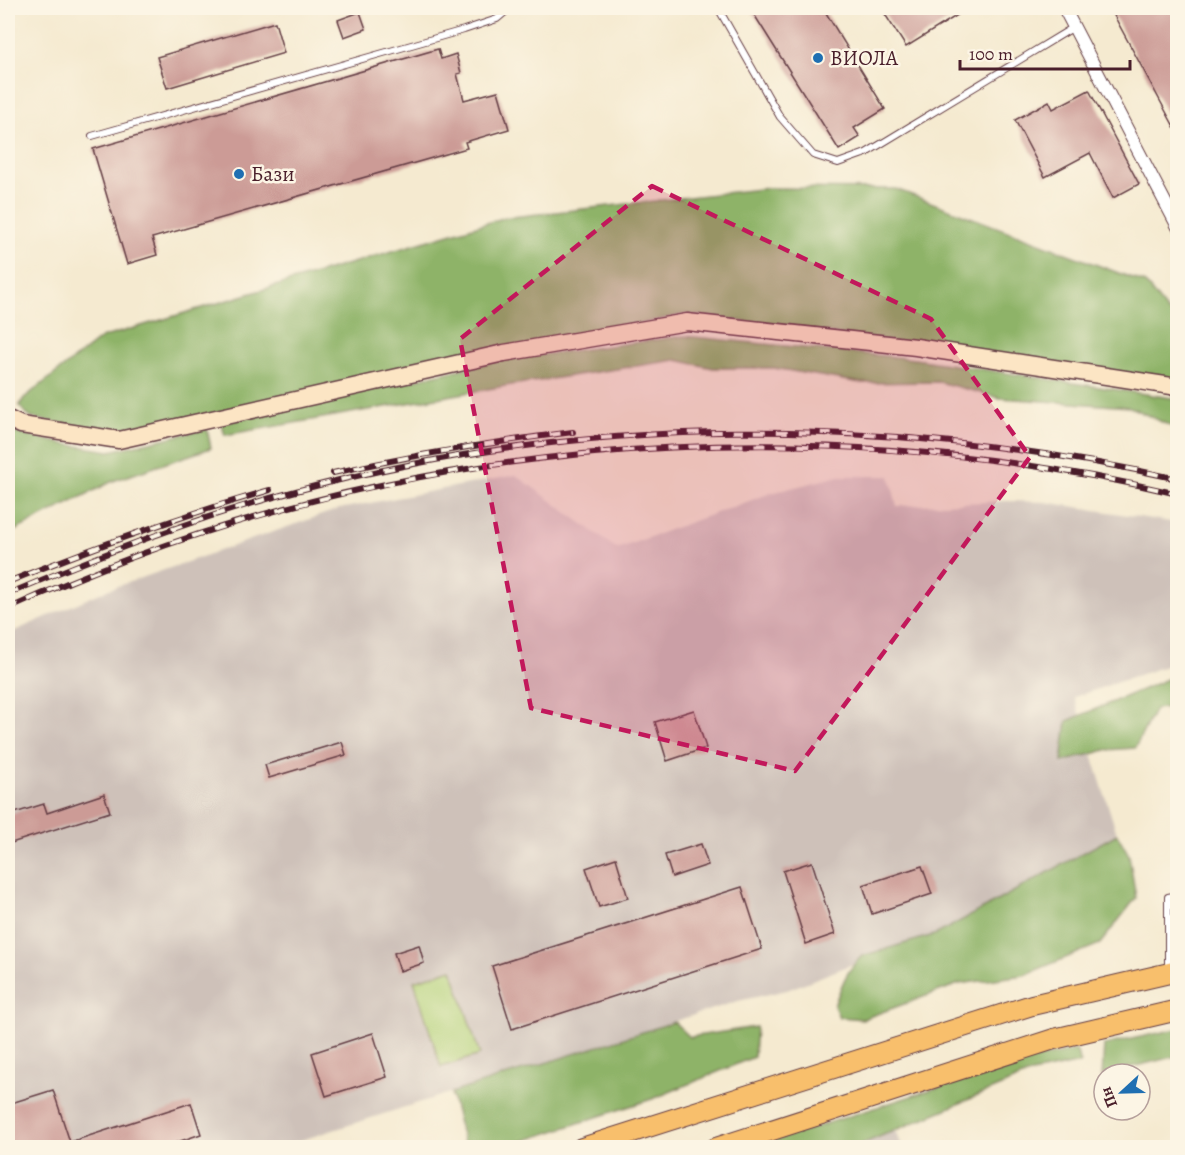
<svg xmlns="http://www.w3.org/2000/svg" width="1185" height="1155" font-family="Alegreya,serif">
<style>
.industrial{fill:#cec1b9}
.green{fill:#b3d178;stroke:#7e7852;stroke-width:1.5}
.forest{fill:#8eb368;stroke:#6c694a;stroke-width:1.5}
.building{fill:#cc9b96}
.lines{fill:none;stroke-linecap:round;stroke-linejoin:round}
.lane-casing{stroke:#643d44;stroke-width:8}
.street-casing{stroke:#643d44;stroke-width:14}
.secondary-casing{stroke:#643d44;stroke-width:19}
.primary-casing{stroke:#643d44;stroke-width:22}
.lane{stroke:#fff;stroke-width:6}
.street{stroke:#fff;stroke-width:12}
.secondary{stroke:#fce5c4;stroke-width:16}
.primary{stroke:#f8bf6c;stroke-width:20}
.rail-casing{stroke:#4a1f2b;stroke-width:6}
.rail{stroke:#fcf5e5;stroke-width:4;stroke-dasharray:11;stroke-linecap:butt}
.marked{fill:#c2185b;fill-opacity:0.2;stroke:#c2185b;stroke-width:4.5;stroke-dasharray:12 8;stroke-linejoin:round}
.poi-dot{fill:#1f6fb2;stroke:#fcf5e5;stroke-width:2}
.labels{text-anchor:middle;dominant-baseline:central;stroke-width:5;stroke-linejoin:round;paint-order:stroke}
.poi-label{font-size:21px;fill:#4a1f2b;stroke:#fcf5e5;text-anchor:start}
</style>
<rect width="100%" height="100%" fill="#fcf5e5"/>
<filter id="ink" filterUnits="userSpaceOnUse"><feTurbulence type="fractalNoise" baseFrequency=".0167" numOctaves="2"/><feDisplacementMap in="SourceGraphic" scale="12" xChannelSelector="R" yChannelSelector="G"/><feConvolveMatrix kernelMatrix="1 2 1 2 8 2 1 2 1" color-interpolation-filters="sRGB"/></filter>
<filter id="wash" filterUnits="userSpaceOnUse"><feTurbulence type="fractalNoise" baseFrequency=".008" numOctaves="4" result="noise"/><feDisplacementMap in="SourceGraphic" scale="24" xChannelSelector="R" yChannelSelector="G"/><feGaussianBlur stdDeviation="1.35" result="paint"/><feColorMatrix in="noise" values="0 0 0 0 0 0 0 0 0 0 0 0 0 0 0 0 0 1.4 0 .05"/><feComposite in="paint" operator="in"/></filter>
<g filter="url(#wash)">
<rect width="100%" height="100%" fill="#f5ead0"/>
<g class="industrial">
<path d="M516,475L617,549L771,493L839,476H890L897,506L1005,501L1045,502L1177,523V662L1074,697L1117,834L937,934L862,956L853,964L787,990L738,1001L280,1147H8V634L107,590L339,509Z"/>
<path d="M894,1129L903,1147L855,1148Z"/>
</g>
<path class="green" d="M452,969L480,1055L441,1067L414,981Z"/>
<g class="forest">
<path d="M769,188L896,189L1145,283L1168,312L1177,318V380L686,314L120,433L31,418L19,406L24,398L101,338L503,218Z"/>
<path d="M684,336L915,359L1178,399L1177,429L1130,407L1000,398L939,382L861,383L774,368H713L676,360L511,385L225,435L221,423L502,360Z"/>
<path d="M207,429L211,448L113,481L8,534V431L64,444L110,451Z"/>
<path d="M1177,675V706L1155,709L1135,748L1106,750L1062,762L1067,721Z"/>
<path d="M1117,834L1129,855L1136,898L1100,944L1024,975L959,984L863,1019L839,1017L834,1006C841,987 846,970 862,956L937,934Z"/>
<path d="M674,1022L690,1037L756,1027L754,1057L655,1098L505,1147H465L451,1093Z"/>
<path d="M1177,1029V1056L1104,1074L1102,1077L1104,1045Z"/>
<path d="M1076,1050L1081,1063L1032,1073L855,1147H754L1010,1064Z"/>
</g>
<g id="blocks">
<g class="building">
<path d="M750,8H823L885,109L854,128L860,137L839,150Z"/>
<path d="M881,8H969L906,47Z"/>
<path d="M1110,8H1178V134Z"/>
<path d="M360,12L366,29L344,37L338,20Z"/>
<path d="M275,22L284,53L167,88L157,57Z"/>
<path d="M438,49L441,59L456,54L461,73L457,74L464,100L498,91L509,129L465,142L467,148L152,238L157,255L127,264L93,149Z"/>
<path d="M1089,90L1139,184L1113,198L1090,153L1045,177L1015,120L1049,101L1053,109Z"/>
<path d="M694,710L706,748L667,761L655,722Z"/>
<path d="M342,742L346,755L269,778L265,765Z"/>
<path d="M104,794L110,812L8,844V815L44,804L47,813Z"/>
<path d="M701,844L708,865L672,877L665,855Z"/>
<path d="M616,858L628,898L599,907L586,868Z"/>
<path d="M812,862L835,934L806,944L783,871Z"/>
<path d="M922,866L932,894L872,914L863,885Z"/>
<path d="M742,887L762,949L512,1029L492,966Z"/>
<path d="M419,945L424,963L400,971L394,953Z"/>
<path d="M373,1033L387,1077L326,1096L312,1053Z"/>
<path d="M53,1090L70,1142L191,1103L201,1134L160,1148H8V1104Z"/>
</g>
</g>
</g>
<g filter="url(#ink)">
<use href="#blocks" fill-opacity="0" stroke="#643d44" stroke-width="1.5"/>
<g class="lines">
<g class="lane-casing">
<g id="lane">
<path d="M718,8L780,117L813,155L838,163L866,153L1074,27"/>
<path d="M92,136L464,30L497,19L510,8"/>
<path d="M1168,971V897L1178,895"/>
</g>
</g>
<g class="street-casing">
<path id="street" d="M1064,8L1178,227"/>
</g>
<g class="secondary-casing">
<path id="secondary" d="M8,419L21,425L119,440L504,353L687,322L916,347L1178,387"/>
</g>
<g class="primary-casing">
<g id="primary">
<path d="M582,1148L1032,1005L1178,971"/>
<path d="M716,1148L1054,1039L1178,1010"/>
</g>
</g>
<use href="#lane" class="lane"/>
<use href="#street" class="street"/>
<use href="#secondary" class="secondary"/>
<use href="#primary" class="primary"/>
<g class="rail-casing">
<g id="rail">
<path d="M333,473C413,455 492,442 573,432"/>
<path d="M8,582C94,547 180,516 270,490"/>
<path d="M8,594C102,554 197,517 296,491C584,414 888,414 1178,479"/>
<path d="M8,609C372,441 787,402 1178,494"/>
</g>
</g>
<use href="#rail" class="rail"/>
</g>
</g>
<path class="marked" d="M652,186L931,319L1030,457L795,771L531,708L460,339Z"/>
<g class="poi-dot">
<circle cx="818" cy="58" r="6"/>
<circle cx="239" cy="174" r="6"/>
</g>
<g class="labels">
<g class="poi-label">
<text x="830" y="58">ВИОЛА</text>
<text x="251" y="174">Бази</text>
</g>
</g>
<rect width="1185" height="1155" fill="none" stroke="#fcf5e5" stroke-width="30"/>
<g transform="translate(1122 1092) rotate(248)"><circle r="28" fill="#fcf5e5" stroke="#b59f9b" stroke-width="1.5"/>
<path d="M0-4.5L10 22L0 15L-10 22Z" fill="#1f6fb2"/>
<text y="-9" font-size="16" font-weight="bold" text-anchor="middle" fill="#4a1f2b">Пн</text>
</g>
<path d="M960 60v9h170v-9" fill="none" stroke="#4a1f2b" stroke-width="3"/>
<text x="969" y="60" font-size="18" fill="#4a1f2b" stroke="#fcf5e5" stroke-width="4.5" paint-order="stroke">100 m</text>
</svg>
